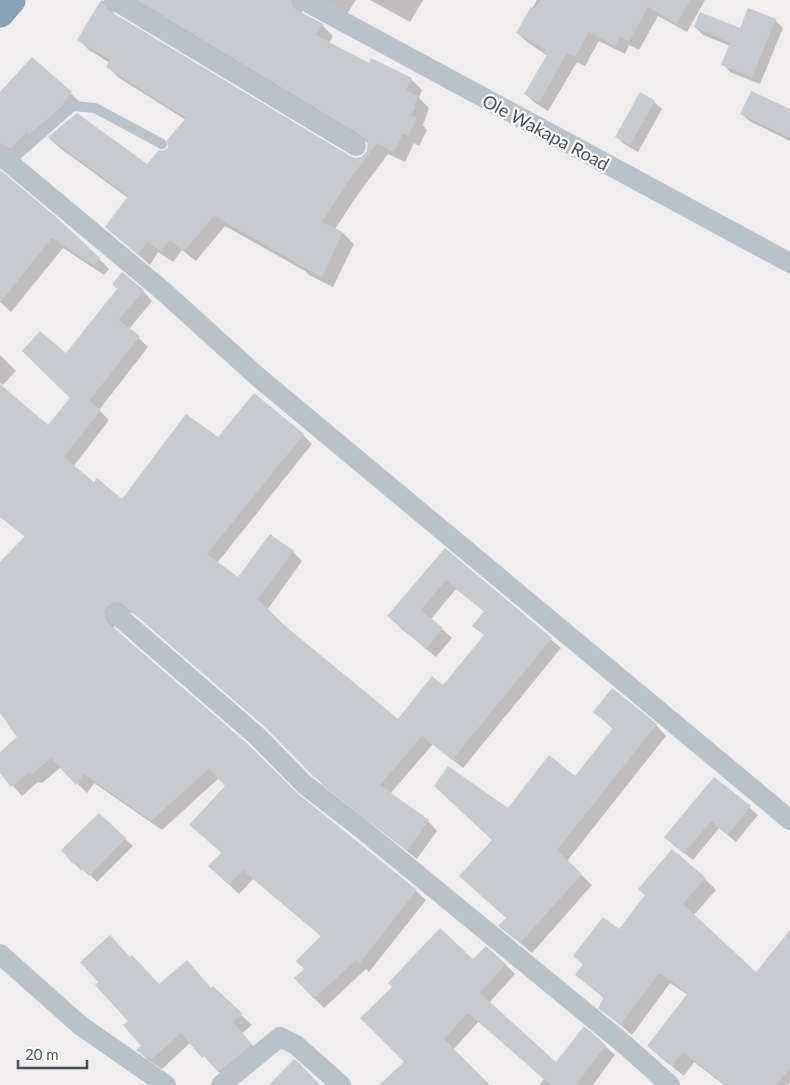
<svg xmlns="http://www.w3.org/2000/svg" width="790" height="1085" font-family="Lato,sans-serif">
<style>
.shadow{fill:#0003}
.building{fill:#c7cacf}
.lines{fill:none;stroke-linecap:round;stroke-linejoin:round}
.highway-casing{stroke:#728da4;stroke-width:29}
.lane{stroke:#b9c2c9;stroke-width:10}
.street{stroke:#b9c2c9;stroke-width:20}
.highway{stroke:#87a2b9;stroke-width:28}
.labels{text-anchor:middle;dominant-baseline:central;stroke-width:4.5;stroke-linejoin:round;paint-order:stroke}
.street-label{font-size:18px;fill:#465159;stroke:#fff}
</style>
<rect width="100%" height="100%" fill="#efeded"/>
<g class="shadow">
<path d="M102,0L113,9L114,15L349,157L355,159L362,158L367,152L368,143L131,0H311L303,6L302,13L322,25L333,36L329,43L370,64L411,79L422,90L419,98L429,108L423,125L427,130L419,146L414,143L405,162L388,154L358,194L335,229L343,233L354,244L333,287L309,275L305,271L225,226L196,261L182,250L173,262L158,252L150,265L107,227L128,198L60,148L49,138L147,166L169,148L186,120L119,78L108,67L110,63L89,50L78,39Z"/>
<path d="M318,0H356L347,14Z"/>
<path d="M370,0H423L410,22Z"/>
<path d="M537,0H705L687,32L658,16L639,50L629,45L625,54L599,41L585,66L577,62L548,111L535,103L526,94L548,56L527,42L518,33Z"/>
<path d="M775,20L783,28L760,84L730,72L723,64L730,46L703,35L695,27L740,30Z"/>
<path d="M32,58L79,101L70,111L19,156L11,151L4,152L0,149V95Z"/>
<path d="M654,102L662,109L638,152L624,144L617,137Z"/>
<path d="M790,110V141L749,121L741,113Z"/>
<path d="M0,176L99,259L109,269L104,275L63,248L11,312L0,302Z"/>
<path d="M143,291L152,301L129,329L148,347L99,410L109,420L73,467L94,484L122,501L218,439L303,435L312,444L217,563L239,579L293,552L302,561L267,610L283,625L399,720L444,687L485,636L474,626L485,612L456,589L431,619L452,638L436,657L398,626L445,550L561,648L463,768L433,744L390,794L428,821L437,831L417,859L323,785L276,736L135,614L129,612H123L114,621V628L297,795L416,891L426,900L369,972L366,969L324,1008L295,978L305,969L322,937L253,879L239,894L223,879L222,853L200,834L227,786L219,778L162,830L94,783L87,793L61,767L42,783L38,782L22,796L0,771V753L18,738L0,711V564L26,537L0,517V401L48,426L71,398L67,355Z"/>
<path d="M0,355L16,371L3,385L0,383Z"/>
<path d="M595,712L656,725L666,736L567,861L592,885L532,953L500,926L507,918L494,840L508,810L576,777L614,730Z"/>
<path d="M714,778L758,815L736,842L719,828L693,860L673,844Z"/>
<path d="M99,815L133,846L97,882L84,868L81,870L74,863Z"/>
<path d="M705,879L716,890L694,915L756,973L790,932V1083L788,1085H724L694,1062L684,1076L660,1057L649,1046L688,995L670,983L632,1035L600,1007L605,999L576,975L584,965L575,956L620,931Z"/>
<path d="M131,958L159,985L212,989L252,1025L242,1033L261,1055L228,1082L191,1042L162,1069L148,1060L138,1050L142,1046L130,1021Z"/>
<path d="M473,961L505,964L515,974L489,1003L556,1064L605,1046L615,1055L593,1085H539L544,1079L479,1021L453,1050L488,1085H382L406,1063Z"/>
</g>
<g class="building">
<path d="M101,0L108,10L350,156L355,158L361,157L366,152L368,147L367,141L362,136L137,0H291L293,6L297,10L323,24L316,35L369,63L371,58L412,78L406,90L418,96L414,106H416L411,115L417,118L408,136L403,133L394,152L377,143L347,183L322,222L343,232L322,277L296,264L297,263L214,216L184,251L170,240L161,252L147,242L138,255L105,227L128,196L48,137L77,113L147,164L159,150L163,151L168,148L167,140L186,118L106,67L110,60L77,40Z"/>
<path d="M540,0H690L677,24L648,7L629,42L620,37L615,46L589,32L575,57L567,53L539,103L524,94L547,55L544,54L546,50L516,33L531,7L534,9Z"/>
<path d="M748,8L776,19L752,77L721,65L730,43L694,27L700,12L740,28Z"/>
<path d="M32,57L72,92L63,103L65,104L29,135L26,132L11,149L0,143V92Z"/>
<path d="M751,91L790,109V138L740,114Z"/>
<path d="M640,92L655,101L630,145L615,137Z"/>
<path d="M0,170L55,216L100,258L94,266L52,238L0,303Z"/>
<path d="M122,272L144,290L119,320L140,336L89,401L101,410L64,457L94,482L97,478L122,499L186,414L218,437L254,393L304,434L207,554L238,577L270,534L294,551L258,599L284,625L398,719L432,676L443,685L484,635L472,626L484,611L446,580L421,610L443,628L426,649L387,616L445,548L552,638L452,760L422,736L380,785L429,820L407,851L312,775L266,728L124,605L119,602L113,603L107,607L104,611L105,617L108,623L250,746L297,793L417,890L359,964L355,961L314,999L294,978L304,969L296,961L321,936L243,870L229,885L208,866L222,852L189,825L225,786L209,769L151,821L84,774L76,785L51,758L32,774L28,773L11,787L0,773V752L17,737L0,713V562L25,536L0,516V384L48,425L70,398L22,351L40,331L66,353L117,289L112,284Z"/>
<path d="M612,688L657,724L557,850L582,874L520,943L498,926L506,918L459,876L492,840L434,786L448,766L508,808L549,755L575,776L613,728L593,712Z"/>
<path d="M714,777L751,806L728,835L711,821L684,854L664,837Z"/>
<path d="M99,813L126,838L89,876L75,862L73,864L61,850Z"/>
<path d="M672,849L706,878L683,904L756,972L790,930V1068L776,1085H725L683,1052L672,1066L647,1046L688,993L659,973L620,1025L598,1008L604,997L575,975L583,964L573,956L603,917L619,929L645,895L638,889Z"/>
<path d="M440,928L473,959L486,946L506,964L480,993L556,1062L584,1026L606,1045L576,1085H551L468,1013L444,1039L490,1085H379L404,1062L360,1018L392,987L388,983Z"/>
<path d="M110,935L130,957L132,955L159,984L187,960L211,988L213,986L243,1014L233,1022L252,1045L218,1072L204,1056L202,1058L181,1033L151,1060L136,1050L141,1046L123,1025L128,1021L95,985L98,982L80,962Z"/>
<path d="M294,1059L298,1062L320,1085H269Z"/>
</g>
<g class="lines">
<g class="highway-casing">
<path id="highway" d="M0,13L11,0"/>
</g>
<path class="lane" d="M9,162L73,106L95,108L162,144"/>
<g class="street">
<path d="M114,0L356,146"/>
<path d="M303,0L790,263"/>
<path d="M0,155L163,291L258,377L790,820"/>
<path d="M116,614L258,737L304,784L357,825L624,1044L670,1085"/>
<path d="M0,954L81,1026L166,1085"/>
<path d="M221,1085L280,1037L296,1045L341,1085"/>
</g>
<use href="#highway" class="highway"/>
</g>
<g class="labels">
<g class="street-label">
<text transform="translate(546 132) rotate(28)">Ole Wakapa Road</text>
</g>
</g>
<path d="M18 1060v8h69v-8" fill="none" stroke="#465159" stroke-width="2.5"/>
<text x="25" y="1060" font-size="15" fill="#465159" stroke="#ffffff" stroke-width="4" paint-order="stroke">20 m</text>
</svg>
